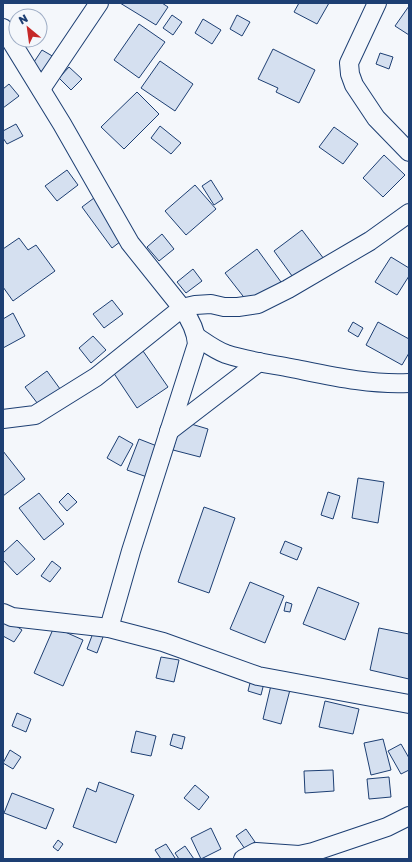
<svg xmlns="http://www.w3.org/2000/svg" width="412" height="862" font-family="'Golos Text',sans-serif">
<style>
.building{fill:#d5e0f0;stroke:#1d3f73}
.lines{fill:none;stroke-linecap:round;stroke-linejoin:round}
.street-casing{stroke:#1d3f73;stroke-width:20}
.street{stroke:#f4f7fb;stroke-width:18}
</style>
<rect width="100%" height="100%" fill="#f4f7fb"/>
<g class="building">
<path d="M120,3H162L168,7L156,25Z"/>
<path d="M299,3H329L317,24L294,12Z"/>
<path d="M409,6V35L395,26Z"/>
<path d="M172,15L182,22L173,35L163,28Z"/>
<path d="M237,15L250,22L242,36L230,29Z"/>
<path d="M203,19L221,30L212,44L195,33Z"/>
<path d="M139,24L165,42L139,78L114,60Z"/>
<path d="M273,49L315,70L299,103L276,92L278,88L258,79Z"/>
<path d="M42,50L54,57L44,73L32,65Z"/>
<path d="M380,53L393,57L389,69L376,64Z"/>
<path d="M160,61L193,84L175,111L141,88Z"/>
<path d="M69,67L82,79L71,90L59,78Z"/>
<path d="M9,84L19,96L3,108V89Z"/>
<path d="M137,92L159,114L124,149L101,127Z"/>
<path d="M16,124L23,136L7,144L3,138V131Z"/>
<path d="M160,126L181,143L171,154L151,138Z"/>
<path d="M334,127L358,144L343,164L319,147Z"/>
<path d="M384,155L405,175L383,197L363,178Z"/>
<path d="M67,170L78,185L57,201L45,186Z"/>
<path d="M211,180L223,199L214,205L202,186Z"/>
<path d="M195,185L216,209L186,235L165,211Z"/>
<path d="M94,198L125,238L112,248L82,207Z"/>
<path d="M302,230L324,259L295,280L274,251Z"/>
<path d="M162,234L174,249L159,261L147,247Z"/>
<path d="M19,238L28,250L36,245L55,271L13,301L3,287V249Z"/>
<path d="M257,249L281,282L250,305L225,273Z"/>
<path d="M391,257L409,268V276L397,295L375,282Z"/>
<path d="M193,269L202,281L186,293L177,282Z"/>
<path d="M112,300L123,314L104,328L93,314Z"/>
<path d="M13,313L25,336L3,348V319Z"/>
<path d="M353,322L363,328L358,337L348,331Z"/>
<path d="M378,322L409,339V353L402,365L366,345Z"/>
<path d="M93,336L106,350L91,363L79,348Z"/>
<path d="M143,351L168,387L137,408L113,372Z"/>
<path d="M47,371L63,393L41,408L25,387Z"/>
<path d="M181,421L208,429L200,457L173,450Z"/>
<path d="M119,436L133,444L121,466L107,458Z"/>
<path d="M139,439L162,448L150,478L127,470Z"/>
<path d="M3,451L25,479L3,496Z"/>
<path d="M358,478L384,482L378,523L352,518Z"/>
<path d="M328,492L340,496L333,519L321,515Z"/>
<path d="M39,493L64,524L44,540L19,508Z"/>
<path d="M68,493L77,502L67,511L59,502Z"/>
<path d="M204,507L235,518L209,593L178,582Z"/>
<path d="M17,540L35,559L17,575L3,560V553Z"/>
<path d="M285,541L302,548L297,560L280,553Z"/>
<path d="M52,561L61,568L50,582L41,576Z"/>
<path d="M250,582L284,596L265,643L230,629Z"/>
<path d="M318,587L359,603L345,640L303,624Z"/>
<path d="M286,602L292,604L290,612L284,611Z"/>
<path d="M3,617L22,630L14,642L3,636Z"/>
<path d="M54,627L83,640L63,686L34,673Z"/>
<path d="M379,628L409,634V679L370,670Z"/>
<path d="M93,633L103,637L97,653L87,649Z"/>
<path d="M161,657L179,660L174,682L156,678Z"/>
<path d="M251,679L264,683L261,695L248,691Z"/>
<path d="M272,681L291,686L281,724L263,719Z"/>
<path d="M325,701L359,709L353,734L319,727Z"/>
<path d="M17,713L31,719L26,732L12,726Z"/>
<path d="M136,731L156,736L151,756L131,752Z"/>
<path d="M173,734L185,737L182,749L170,745Z"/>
<path d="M383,739L391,770L371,775L364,743Z"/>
<path d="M401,744L409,758V770L401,774L388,751Z"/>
<path d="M10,750L21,757L13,769L3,763Z"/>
<path d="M333,770L334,791L305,793L304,771Z"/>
<path d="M389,777L391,797L369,799L367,779Z"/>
<path d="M99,782L134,795L116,843L73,827L87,788L96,792Z"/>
<path d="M195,785L209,797L199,810L184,798Z"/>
<path d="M12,793L54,809L46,829L4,813Z"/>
<path d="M211,828L221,849L201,859L191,838Z"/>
<path d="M246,829L255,842L245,849L236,836Z"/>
<path d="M58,840L63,844L58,851L53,847Z"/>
<path d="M166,844L175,858L174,859H161L155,850Z"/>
<path d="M185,846L194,859H179L175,853Z"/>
</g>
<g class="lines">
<g class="street-casing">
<g id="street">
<path d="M377,3L349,63L350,74L354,85L376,118L409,152"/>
<path d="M3,28L62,124L130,243L182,308C190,319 196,330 197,344L131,551L109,628"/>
<path d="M41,89L99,3"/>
<path d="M197,337C206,343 215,350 226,354C247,361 270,364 291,368C331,376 369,385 409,383"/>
<path d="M3,419L35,415L96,377L182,308L195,305L211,304L224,307H238L258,304L288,289L370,241L409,213"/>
<path d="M169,431L259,362"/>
<path d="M3,613L12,617L109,628L163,642L258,676L409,704"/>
<path d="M243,859L256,852L299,855L313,852L387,827L409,816"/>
</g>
</g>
<use href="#street" class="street"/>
</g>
<rect width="412" height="862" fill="none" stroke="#1d3f73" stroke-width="8"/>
<g transform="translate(28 28) rotate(331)"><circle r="19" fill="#f4f7fb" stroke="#9eadc5"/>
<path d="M0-3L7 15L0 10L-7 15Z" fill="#c62828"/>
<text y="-6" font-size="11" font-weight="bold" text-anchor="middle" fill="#1d3f73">N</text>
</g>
</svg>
